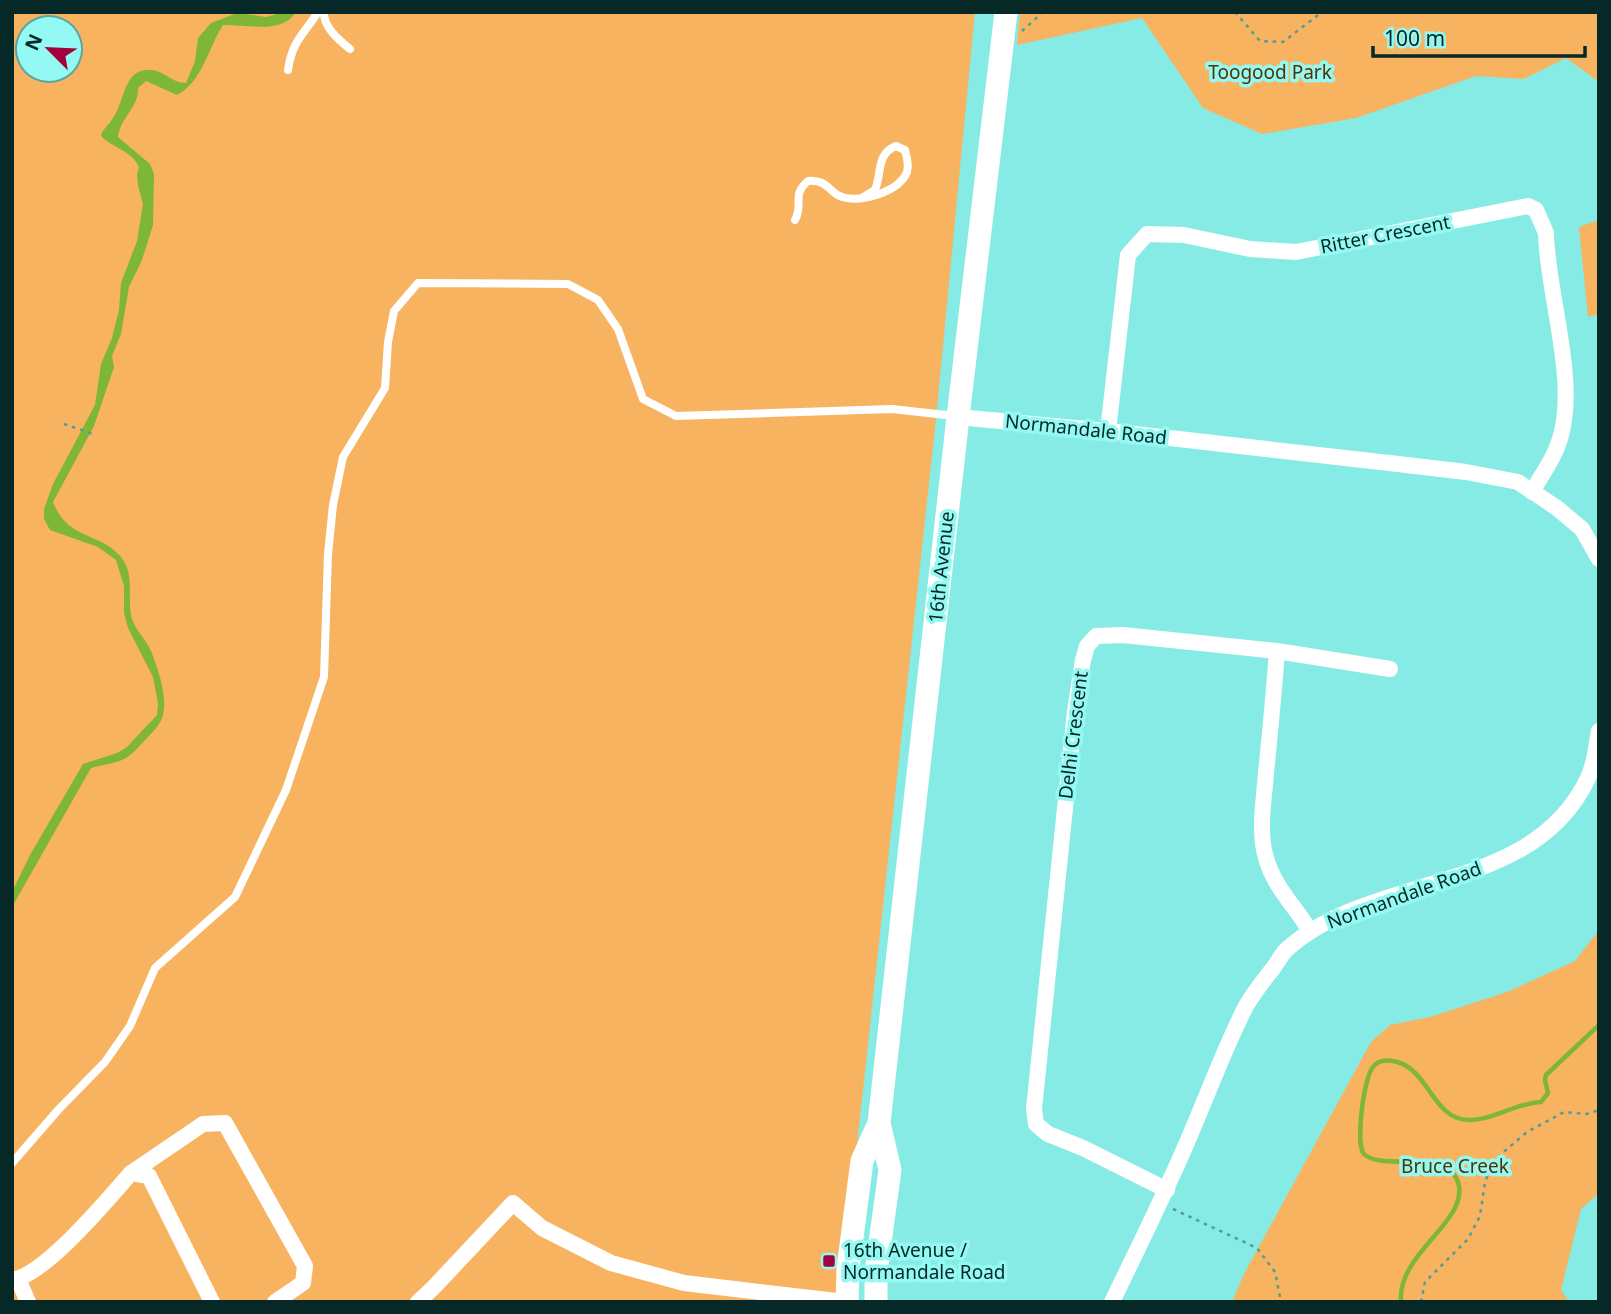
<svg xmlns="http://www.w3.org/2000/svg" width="1611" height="1314" font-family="'Noto Sans',sans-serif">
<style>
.green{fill:#f7b360;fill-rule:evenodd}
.water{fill:#7eb636}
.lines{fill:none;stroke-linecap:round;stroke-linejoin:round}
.stream{stroke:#7eb636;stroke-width:4.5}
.path{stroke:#539d98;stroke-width:2.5;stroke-dasharray:3.5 5;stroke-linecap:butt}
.service{stroke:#fff;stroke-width:8}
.minor{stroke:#fff;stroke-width:16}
.secondary{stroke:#fff;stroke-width:23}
.poi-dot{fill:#a1023e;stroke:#94f9f2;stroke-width:2.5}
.labels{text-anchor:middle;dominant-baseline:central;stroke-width:7;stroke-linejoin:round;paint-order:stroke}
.park-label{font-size:19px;fill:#543200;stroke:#94f9f2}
.street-label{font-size:19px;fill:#062826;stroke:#94f9f2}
.poi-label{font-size:19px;fill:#062826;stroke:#94f9f2;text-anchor:start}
</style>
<rect width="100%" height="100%" fill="#87ebe5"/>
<g class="green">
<path d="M12,12H975L936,419L840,1302H12ZM28,28H70V70H28Z"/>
<path d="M1020,12H1599V82L1566,58L1524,79L1476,76L1356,118L1262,134L1203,108L1142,18L1017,45Z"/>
<path d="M1599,220V314L1588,317L1579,227Z"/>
<path d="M1599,930V1193L1581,1209L1561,1290L1569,1302H1232L1244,1274L1371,1042L1390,1025L1430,1017L1507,992L1575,961Z"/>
</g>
<path class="water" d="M284,12H296C281,35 247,24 223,25C208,48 203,81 177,95L146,81L138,88C139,107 120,118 118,137L150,164L154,174L153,225L142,260L129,287L121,334L112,356L114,367L94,426L53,502C68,541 99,531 121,557C136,576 126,600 132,619C136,631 146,639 151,651C158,669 169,699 162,718C159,726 152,733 146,739C139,747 131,756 122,760C112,764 101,765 91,768L12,907V892L30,855L83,764L117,753L127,747L157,715L158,703L153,677L128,628L124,613V586L116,560L98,547L50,530L44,519V509L53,484L95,405L101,364L112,338L119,310L121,283L137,241L143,204L138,186L137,174L139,167C132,151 113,148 101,136C103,128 109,125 113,118C122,106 123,84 135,74C139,71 146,69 151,70C165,71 172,83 186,83L195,61L198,38L211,23L237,13L266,17Z"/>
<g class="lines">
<path class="stream" d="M1401,1302C1397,1254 1465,1224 1459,1186C1452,1147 1382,1172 1364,1154C1355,1145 1364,1076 1373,1067C1379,1059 1388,1060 1397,1062C1429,1070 1433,1120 1469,1120C1490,1121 1516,1103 1541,1102L1548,1093L1545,1080L1546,1075L1599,1025"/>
<g class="path">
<path d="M1235,12L1260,41L1283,42L1322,12"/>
<path d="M1022,31L1043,12"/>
<path d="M64,424L93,434"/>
<path d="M1173,1209L1257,1248L1275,1272L1281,1302"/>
<path d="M1421,1302L1425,1282L1468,1239L1480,1216L1485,1182L1494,1160L1527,1132L1564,1112L1586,1114L1599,1110"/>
</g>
<g class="service">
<path d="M324,12C323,27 339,40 350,49"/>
<path d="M288,70C292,41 304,34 318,12"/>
<path d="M795,220C804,205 791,195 808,181C828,179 829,193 842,197C861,203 899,192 907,172C909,165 907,157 905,150L896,146C876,154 882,173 875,190L862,198"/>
<path d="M12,1163L59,1109L105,1062L130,1026L155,968L235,897L286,790L324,677L328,554L333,505L343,457L385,388L388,342L394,311L418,283L568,284L598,300L618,329L643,399L676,416L892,409L955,416"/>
</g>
<g class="minor">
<path d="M958,417L1108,431L1398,464L1466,472L1518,482L1557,508L1582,529L1599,559"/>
<path d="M1108,431L1128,255L1147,234L1184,235L1250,249L1296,252L1528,206L1536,210L1546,233C1547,299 1584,394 1554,454C1548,467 1539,479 1532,492"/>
<path d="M1277,651C1274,692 1270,733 1266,773C1264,800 1258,832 1266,858C1274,887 1295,906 1310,931"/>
<path d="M131,1173L203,1124L225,1123L305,1266L303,1283L275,1302"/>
<path d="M1167,1190L1083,1148L1048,1134L1036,1124L1034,1109L1075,711L1083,660L1087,646L1096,636L1123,635L1277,651L1390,669"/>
<path d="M18,1279L28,1302"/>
<path d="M12,1280C45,1275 108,1199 131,1173L149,1176L212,1302"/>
<path d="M418,1302L433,1288L513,1203L542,1228L611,1263L684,1283L845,1302"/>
<path d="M1112,1302C1139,1246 1167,1190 1191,1133C1209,1091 1225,1047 1246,1006C1254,992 1264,980 1274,967C1278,962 1281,955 1286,950C1372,871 1532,897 1588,778C1595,763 1596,747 1599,731"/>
</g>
<g class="secondary">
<path d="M847,1302L848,1268L862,1161L879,1123L958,417L1006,12"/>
<path d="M876,1302V1272L890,1170L879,1123"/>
</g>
</g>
<rect class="poi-dot" x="822" y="1254" width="14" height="14" rx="3.5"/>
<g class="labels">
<g class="park-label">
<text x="1270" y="72">Toogood Park</text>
<text x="1455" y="1166">Bruce Creek</text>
</g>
<g class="street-label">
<text transform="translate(1385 234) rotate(-11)">Ritter Crescent</text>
<text transform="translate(1086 429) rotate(6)">Normandale Road</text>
<text transform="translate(941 567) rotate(-84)">16th Avenue</text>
<text transform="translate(1073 735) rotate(-83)">Delhi Crescent</text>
<text transform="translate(1404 895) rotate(-20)">Normandale Road</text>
</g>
<g class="poi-label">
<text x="843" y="1250">16th Avenue /<tspan x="843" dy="22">Normandale Road</tspan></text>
</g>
</g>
<rect width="1611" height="1314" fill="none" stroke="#062826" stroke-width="28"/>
<g transform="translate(49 49) rotate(294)"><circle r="33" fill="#94f9f2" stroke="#5ba5a0" stroke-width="2"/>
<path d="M0-5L12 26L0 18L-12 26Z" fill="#a1023e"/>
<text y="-10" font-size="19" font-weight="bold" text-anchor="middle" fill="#062826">N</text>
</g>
<path d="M1373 46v10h212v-10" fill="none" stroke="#062826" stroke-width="3.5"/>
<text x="1384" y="46" font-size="21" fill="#062826" stroke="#94f9f2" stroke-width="5" paint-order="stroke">100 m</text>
</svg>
